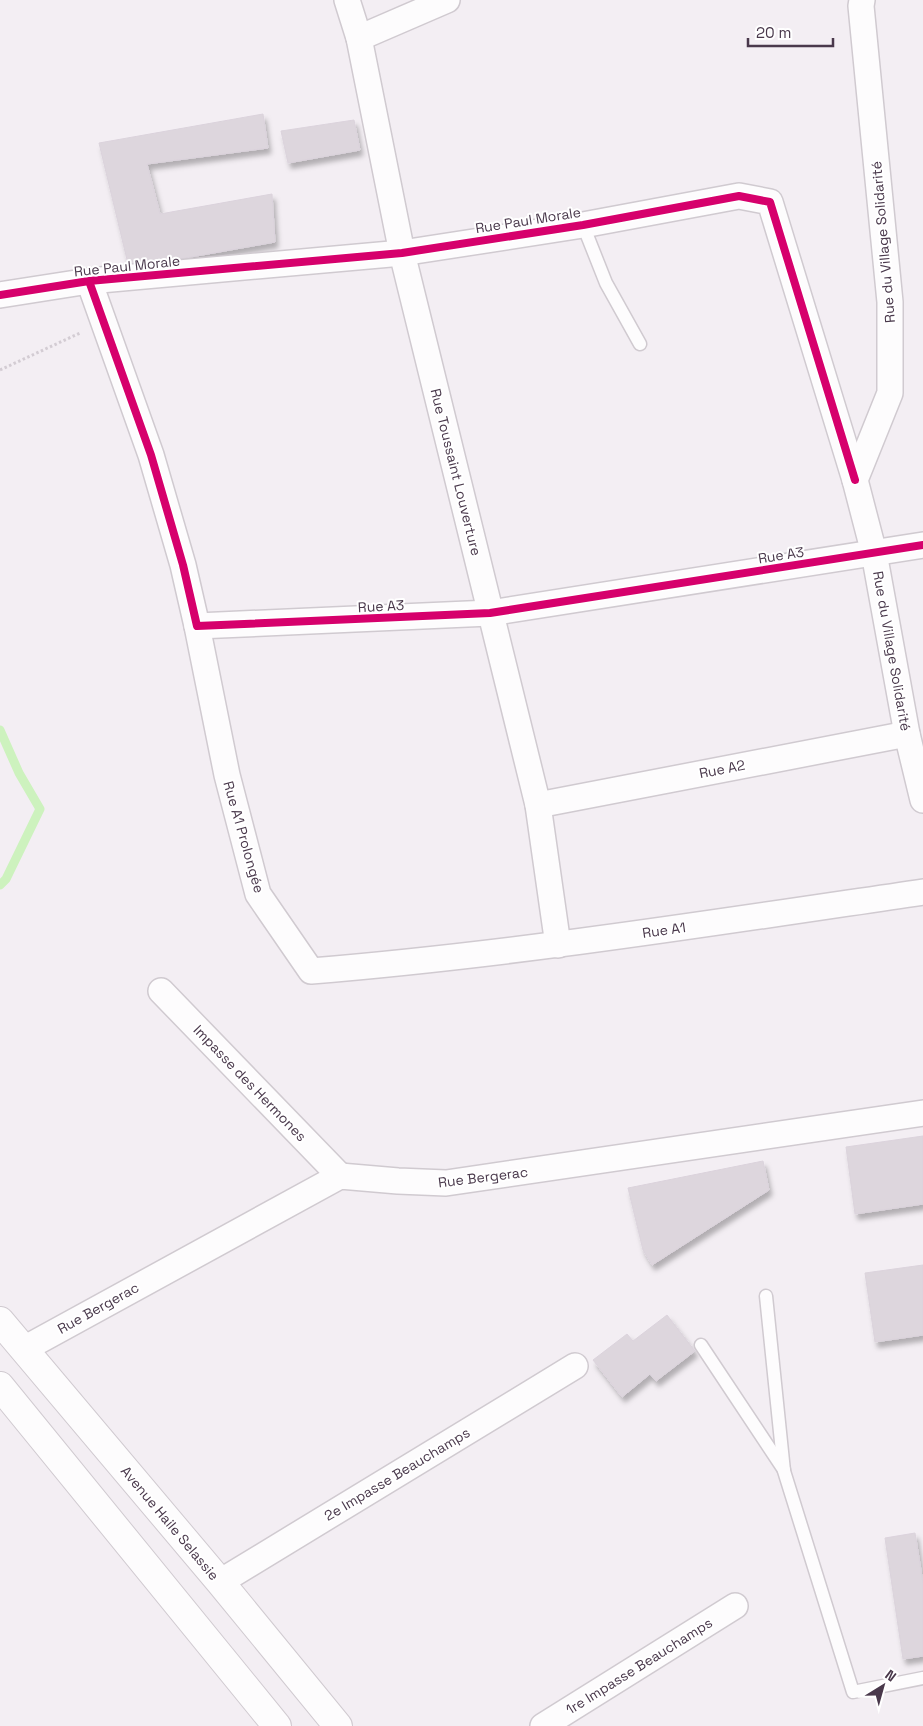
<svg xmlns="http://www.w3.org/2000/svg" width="923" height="1726" font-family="'Space Grotesk',sans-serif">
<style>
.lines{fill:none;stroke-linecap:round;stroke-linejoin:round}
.stream{stroke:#cdf2be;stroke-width:9}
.building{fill:#ddd6dd;stroke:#dbd3dc;filter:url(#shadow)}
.service-casing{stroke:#d0cad0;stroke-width:15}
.minor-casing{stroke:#d0cad0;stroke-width:28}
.tertiary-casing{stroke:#d0cad0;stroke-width:30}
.path{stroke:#d3ccd3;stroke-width:3;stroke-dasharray:2.5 2.5;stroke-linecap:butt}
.service{stroke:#fdfcfd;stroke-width:12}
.minor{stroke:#fdfcfd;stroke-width:25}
.tertiary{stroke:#fdfcfd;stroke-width:28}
.cycleway-casing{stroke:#fff;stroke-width:11}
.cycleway{stroke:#d6006c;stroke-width:8}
.labels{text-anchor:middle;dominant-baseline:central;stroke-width:4;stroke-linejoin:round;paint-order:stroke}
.street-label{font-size:14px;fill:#49384b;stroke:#fff}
</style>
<defs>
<filter id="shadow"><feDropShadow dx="3" dy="5.5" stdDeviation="2.5" flood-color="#0004"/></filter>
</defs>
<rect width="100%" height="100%" fill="#f3eef3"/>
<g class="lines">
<path class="stream" d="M0,730L19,773L40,809L6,879L0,885"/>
</g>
<g class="building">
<path d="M263,114L268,148L147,164L160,214L272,194L275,242L129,268L99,143Z"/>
<path d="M354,120L360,150L288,163L281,131Z"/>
<path d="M923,1136V1204L855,1214L846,1147Z"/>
<path d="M763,1161L769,1190L652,1265L643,1250L628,1188Z"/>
<path d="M923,1265V1335L875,1342L865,1273Z"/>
<path d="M667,1315L695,1351L656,1381L650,1374L622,1397L593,1360L627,1334L633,1341Z"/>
<path d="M915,1533L923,1583V1656L903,1659L885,1538Z"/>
</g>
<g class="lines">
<g class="service-casing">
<g id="service">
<path d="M583,225L606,283L640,344"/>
<path d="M766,1296L784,1471L853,1692L923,1678"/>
<path d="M701,1345L784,1470"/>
</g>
</g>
<g class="minor-casing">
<g id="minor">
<path d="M347,0L359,38L402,253L538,805L558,945"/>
<path d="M862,0L861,6L890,302V393L855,480L874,553L907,734L923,800"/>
<path d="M359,38L447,0"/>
<path d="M89,281L151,455L183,565L197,626L490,613L923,545"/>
<path d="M0,295L89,281L402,253L583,225L739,196L770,202L855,480"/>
<path d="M197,626L227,775L258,894L311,971C516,954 719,922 923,892"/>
<path d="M538,805L907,734"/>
<path d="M161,991L340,1176"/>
<path d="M24,1349L340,1176L398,1181L446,1183L923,1113"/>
<path d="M220,1582L575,1366"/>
<path d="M543,1726L735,1606"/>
</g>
</g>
<g class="tertiary-casing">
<g id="tertiary">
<path d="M0,1321L220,1582L338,1726"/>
<path d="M0,1386L277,1726"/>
</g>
</g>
<path class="path" d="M0,370L80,333"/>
<use href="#service" class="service"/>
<use href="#minor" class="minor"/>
<use href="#tertiary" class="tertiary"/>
<g class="cycleway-casing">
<g id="cycleway">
<path d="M89,281L151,455L183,565L197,626L490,613L923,545"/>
<path d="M0,295L89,281L402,253L583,225L739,196L770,202L855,480"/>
</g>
</g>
<use href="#cycleway" class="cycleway"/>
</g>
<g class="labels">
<g class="street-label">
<text transform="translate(528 220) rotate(-9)">Rue Paul Morale</text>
<text transform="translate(883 242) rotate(-95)">Rue du Village Solidarité</text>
<text transform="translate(127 266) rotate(-6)">Rue Paul Morale</text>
<text transform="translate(456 472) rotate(76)">Rue Toussaint Louverture</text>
<text transform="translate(781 555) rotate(-9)">Rue A3</text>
<text transform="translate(381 606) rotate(-3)">Rue A3</text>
<text transform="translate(892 651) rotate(80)">Rue du Village Solidarité</text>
<text transform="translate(722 769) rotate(-11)">Rue A2</text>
<text transform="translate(244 837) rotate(74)">Rue A1 Prolongée</text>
<text transform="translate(664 930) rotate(-8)">Rue A1</text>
<text transform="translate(250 1083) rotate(46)">Impasse des Hermones</text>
<text transform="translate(483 1177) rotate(-7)">Rue Bergerac</text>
<text transform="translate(98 1308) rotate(-29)">Rue Bergerac</text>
<text transform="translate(397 1474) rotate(-31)">2e Impasse Beauchamps</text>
<text transform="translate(170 1523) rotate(50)">Avenue Haile Selassie</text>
<text transform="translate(639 1666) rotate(-32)">1re Impasse Beauchamps</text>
</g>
</g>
<g transform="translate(883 1686) rotate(37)" stroke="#ffffff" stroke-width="4" paint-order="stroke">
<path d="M0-4L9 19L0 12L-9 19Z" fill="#49384b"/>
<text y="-8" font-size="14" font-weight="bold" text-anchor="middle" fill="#49384b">N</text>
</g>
<path d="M748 38v8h85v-8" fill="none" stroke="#49384b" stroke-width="2.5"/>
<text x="756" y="38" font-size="15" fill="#49384b" stroke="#ffffff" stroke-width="4" paint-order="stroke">20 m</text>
</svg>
